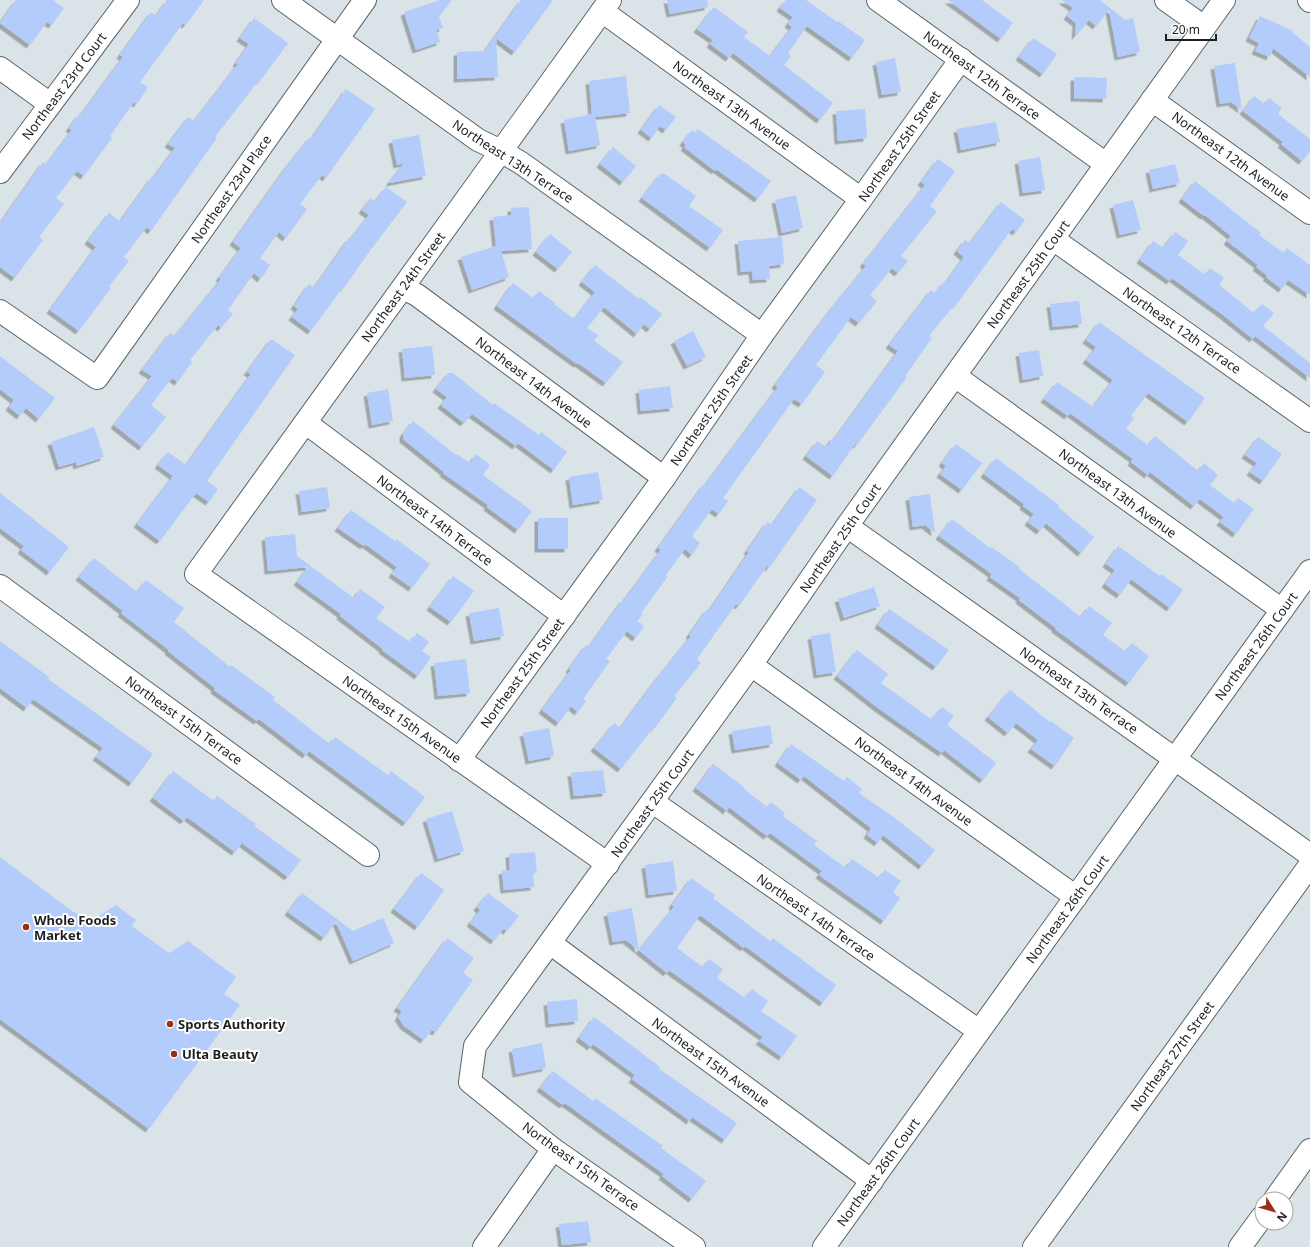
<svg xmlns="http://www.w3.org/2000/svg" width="1310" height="1247" font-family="'Noto Sans',sans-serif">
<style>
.building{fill:#b3ccfb;filter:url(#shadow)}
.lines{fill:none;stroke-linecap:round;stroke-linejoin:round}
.minor-casing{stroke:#5c6469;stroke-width:24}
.minor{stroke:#fff;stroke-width:22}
.poi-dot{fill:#982f16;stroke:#fff;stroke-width:1.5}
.labels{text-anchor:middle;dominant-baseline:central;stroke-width:4;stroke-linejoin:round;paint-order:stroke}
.street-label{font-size:13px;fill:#1c1f21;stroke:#fff}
.poi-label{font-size:13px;font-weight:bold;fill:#1c1f21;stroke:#fff;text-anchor:start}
</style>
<defs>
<filter id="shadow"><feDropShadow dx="-3.5" dy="3.5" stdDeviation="0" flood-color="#0004"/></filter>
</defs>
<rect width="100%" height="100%" fill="#d9e3e8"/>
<g class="building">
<path d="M16,0H53L64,8L52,25L47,22L30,45L0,23Z"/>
<path d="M167,0H204L186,25L183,23L140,82L148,87L137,104L134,102L110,136L112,138L84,176L77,171L56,198L64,204L39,237L43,240L15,278L0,267V223L43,162L46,165L72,130L69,128L79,114L81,115L123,57L120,55L151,12L156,16Z"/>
<path d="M440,0H452L439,17L443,28L436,30L440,42L416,50L404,12Z"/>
<path d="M521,0H553L515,52L496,38L498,77L457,79V52L485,51Z"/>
<path d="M667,0H707L708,7L670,14Z"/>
<path d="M786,0H806L837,22L838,21L865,40L852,58L807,26L788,53L791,56L784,65L833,103L820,120L733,53L729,58L710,44L713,40L697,29L714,7L748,32L744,37L770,56L792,27L788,24L793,17L780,8Z"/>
<path d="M948,0H982L1013,23L1001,39Z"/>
<path d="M1062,0H1100L1125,20L1133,18L1140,52L1118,57L1109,10L1096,26L1089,20L1075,37L1076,23L1067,16L1073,8Z"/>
<path d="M1260,16L1293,31L1292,32L1310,47V77L1273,48L1270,57L1255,51L1259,43L1249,38Z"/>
<path d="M254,18L288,43L260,81L259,80L215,137L217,138L151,231L147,227L124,257L129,261L109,286L111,288L79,331L50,310L96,247L88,241L109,213L120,221L152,177L153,178L175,148L168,144L188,117L194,121L238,64L236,63L249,44L240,38Z"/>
<path d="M1033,38L1057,54L1043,74L1019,57Z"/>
<path d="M895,58L901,92L882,95L876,62Z"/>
<path d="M1235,63L1242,110L1231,102L1220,104L1214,66Z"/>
<path d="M626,76L630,113L595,117L600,145L569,151L564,120L592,114L589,81Z"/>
<path d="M1074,77L1107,78L1106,99L1074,98Z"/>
<path d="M346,89L375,109L326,178L322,175L300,204L307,209L286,238L279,232L260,258L270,265L261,279L254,273L228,310L233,314L221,328L218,325L190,360L192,362L178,382L172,378L151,405L166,417L142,447L114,425L152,376L142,370L170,333L175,336L221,279L219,278L241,248L233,242L287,166L310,137L312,138Z"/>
<path d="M1254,96L1264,104L1269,98L1282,108L1278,114L1310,139V152L1302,161L1281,144L1283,142L1243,111Z"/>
<path d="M659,105L676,117L666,130L660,126L652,138L641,130Z"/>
<path d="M865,109L867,138L838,141L836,111Z"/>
<path d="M996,122L1000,142L961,150L957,129Z"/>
<path d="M698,129L771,181L758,199L716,169L715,171L684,147L686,145L683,142L692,130L695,132Z"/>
<path d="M419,135L426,176L389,183L404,163L397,165L392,140Z"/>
<path d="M613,147L636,166L623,182L600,164Z"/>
<path d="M1040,157L1045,190L1023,193L1018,161Z"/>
<path d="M938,159L955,171L930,206L937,211L901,256L908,261L898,273L892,268L870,295L877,301L859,323L851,317L816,365L825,372L802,404L794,399L723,498L728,501L719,514L712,509L692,536L700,543L692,555L685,549L666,575L668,576L641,613L643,614L637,621L644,626L636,638L627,631L606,659L610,661L583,699L586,701L578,712L571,706L559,723L542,710L571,670L569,669L586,645L589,647L623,599L624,600L661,550L658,548L704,484L705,485L778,387L775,385L831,309L866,266L863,264L925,185L921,182Z"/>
<path d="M1175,164L1180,183L1153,189L1149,170Z"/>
<path d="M660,174H665L696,196L689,206L723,230L710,248L642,198Z"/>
<path d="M1195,181L1261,233L1259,235L1284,253L1287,248L1310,265V295L1288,280L1282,289L1266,277L1268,276L1256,267L1258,265L1227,241L1231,236L1205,215L1204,216L1182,199Z"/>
<path d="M386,187L407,202L369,252L344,288L343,287L311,331L292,317L298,309L294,306L309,284L314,288L349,238L350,239L369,215L362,210L371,198L375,201Z"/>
<path d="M796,195L803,228L782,233L775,200Z"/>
<path d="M1133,200L1141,230L1120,235L1113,205Z"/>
<path d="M1001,202L1025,220L1016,232L1012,229L956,305L955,304L929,336L932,338L905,376L907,377L857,445L855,444L833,476L806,456L817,441L827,447L833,437L835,438L898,351L889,345L931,290L935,293L945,281L946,282L964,257L957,251L965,240L970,243Z"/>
<path d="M529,207L532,249L501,251L509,277L472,290L461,257L496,246L493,217L511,215V208Z"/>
<path d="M1175,232L1188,241L1178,255L1205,275L1210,268L1224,278L1219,285L1254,313L1262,304L1274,313L1263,326L1310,363V378L1255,336L1253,339L1223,315L1172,278L1170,281L1140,260L1153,241L1163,248Z"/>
<path d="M550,234L572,252L558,269L536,252Z"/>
<path d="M782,237L784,264L769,266L770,279L753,280L752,271L741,272L738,241Z"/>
<path d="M595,265L639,299L640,297L662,314L650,329L644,324L637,334L604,307L587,328L598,335L594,341L623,362L606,383L578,363L577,364L497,306L513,283L533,298L539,291L555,303L554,304L574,319L595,292L582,282Z"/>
<path d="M1079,301L1082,324L1053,327L1050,304Z"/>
<path d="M1099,322L1205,398L1188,422L1148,393L1131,416L1134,418L1126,429L1148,445L1155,436L1198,471L1204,463L1218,475L1210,485L1234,503L1238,498L1254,509L1236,534L1220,522L1224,517L1200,499L1194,506L1150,472L1148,475L1131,462L1133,459L1070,413L1068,416L1044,399L1057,382L1093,407L1113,380L1086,360L1096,347L1086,340Z"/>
<path d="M693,331L706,357L687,366L674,341Z"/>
<path d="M271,339L295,355L207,481L218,489L209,502L196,493L160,541L137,524L173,476L158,465L168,452L186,465L251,374L247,372Z"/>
<path d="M432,346L435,375L405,378L402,349Z"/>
<path d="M1039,350L1043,376L1023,380L1019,353Z"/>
<path d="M0,356L55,398L39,419L26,408L20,416L9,407L14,400L0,389Z"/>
<path d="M448,373H453L493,405L494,403L539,435L541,432L567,452L554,470L518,443L516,446L472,414L464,423L441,405L447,397L436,389Z"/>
<path d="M670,386L673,408L641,411L639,390Z"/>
<path d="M388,389L393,421L372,425L367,393Z"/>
<path d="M413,421L456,455L457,454L470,463L476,454L490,465L483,475L532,511L518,530L487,507L488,505L443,473L444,472L403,439V434Z"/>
<path d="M94,427L104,457L77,466L76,462L59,467L51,442Z"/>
<path d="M1258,437L1282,454L1263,481L1250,472L1257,463L1245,455Z"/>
<path d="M956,444L982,463L962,490L940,474L946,466L942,463Z"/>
<path d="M996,458L1059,505L1058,507L1094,537L1081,553L1046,523L1040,531L1028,522L1034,514L1023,506L1024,504L984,474Z"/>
<path d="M598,472L603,500L573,505L569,477Z"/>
<path d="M327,487L330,508L302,512L299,491Z"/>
<path d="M799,487L817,500L769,568L767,566L739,606L736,604L697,659L701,663L674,696L677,698L654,729L653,728L621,769L594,748L614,723L620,728L654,682L691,636L689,635L707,609L709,611L749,552L747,551L767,522L772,525Z"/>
<path d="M0,493L69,547L50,572L21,550L24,546L0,528Z"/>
<path d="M930,494L935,533L925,525L913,527L909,497Z"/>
<path d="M351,510L395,541L396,539L430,564L412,588L392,574L397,567L365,544L364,546L338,528Z"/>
<rect x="538" y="518" width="30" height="31"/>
<path d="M952,519L990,548L991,547L1020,567L1019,569L1081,617L1089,606L1112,623L1103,635L1125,651L1132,643L1149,656L1129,683L1055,629L1056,628L1019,600L1020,598L990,577L992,574L939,536Z"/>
<path d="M295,534L297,556L354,598L360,589L385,607L376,618L410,642L417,633L429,642L422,651L431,657L418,676L382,650L383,649L340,616L341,614L297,582L308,567L268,571L265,537Z"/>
<path d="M1118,546L1160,576L1161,574L1183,590L1170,608L1131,579L1120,595L1105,584L1115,570L1106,564Z"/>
<path d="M94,558L137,592L146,580L184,608L174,622L230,667L231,665L275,697L273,700L330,744L335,737L388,775L391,771L425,797L406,823L309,751L306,755L259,719L257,721L214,690L215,688L168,651L169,650L121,613L123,611L79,577Z"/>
<path d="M453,576L474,591L451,622L430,607Z"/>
<path d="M874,587L880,606L844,618L838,599Z"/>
<path d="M499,608L504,636L474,641L469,613Z"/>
<path d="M889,609L949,650L936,667L878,625Z"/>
<path d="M830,633L836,672L817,675L811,636Z"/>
<path d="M0,641L49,677L48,679L153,754L132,783L96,757L103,748L33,699L27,708L0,688Z"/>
<path d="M857,650L888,674L881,683L931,719L942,707L954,716L947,725L996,763L983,780L944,750L942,753L878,708L837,676Z"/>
<path d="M466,659L470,693L438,696L434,663Z"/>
<path d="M1010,690L1050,722L1051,721L1074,738L1055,766L1031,749L1038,740L1016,723L1008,733L988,717Z"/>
<path d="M770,725L773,744L735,750L732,731Z"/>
<path d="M549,728L554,756L529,761L523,733Z"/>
<path d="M791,744L844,781L847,777L862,789L859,793L895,818L935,850L922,866L883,835L878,843L867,835L871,828L804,776L801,780L778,763Z"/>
<path d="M713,764L744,787L743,788L767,807L771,802L785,813L783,816L817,841L814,845L846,868L852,859L879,878L885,870L901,881L893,892L900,898L884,921L819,875L822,871L770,833L767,836L729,807L727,811L696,788Z"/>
<path d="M603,770L606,793L574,796L571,773Z"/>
<path d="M173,771L214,801L217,796L256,824L254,826L301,860L288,877L242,843L235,852L187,817L184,821L153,798Z"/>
<path d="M452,811L464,851L438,859L426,819Z"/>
<path d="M535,852L537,873L533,874L534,887L504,890L502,871L510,870L509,854Z"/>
<path d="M0,857L72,911L91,921L116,905L136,920L132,926L169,953L188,941L236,977L224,994L240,1005L149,1129L0,1019Z"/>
<path d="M673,861L677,891L649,895L645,865Z"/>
<path d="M421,873L444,890L418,927L394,909Z"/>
<path d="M691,878L715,895L713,898L770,941L773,938L836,985L823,1003L745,946L744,948L700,915L677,948L703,967L709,959L723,969L717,978L745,998L752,989L768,1001L761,1011L797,1036L782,1057L759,1041L763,1037L669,970L667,973L626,940L613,942L607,913L632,908L639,950L674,907L672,905Z"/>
<path d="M302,893L353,931L383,918L394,943L353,961L336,922L324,938L288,912Z"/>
<path d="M488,893L519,916L507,931L503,929L494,941L470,923L480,910L477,907Z"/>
<path d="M447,938L474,958L463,973L473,980L436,1032L432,1030L424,1040L404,1026L398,1017L402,1011L397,1008Z"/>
<path d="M577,999L578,1021L549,1024L547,1002Z"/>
<path d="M594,1017L660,1067L659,1069L737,1123L725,1140L692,1117L690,1121L632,1079L635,1075L593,1044L591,1047L579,1038Z"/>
<path d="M542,1043L546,1068L516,1074L512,1049Z"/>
<path d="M553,1071L593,1101L595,1098L663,1146L661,1148L706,1181L692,1199L662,1176L664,1174L605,1132L565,1103L563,1105L540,1088Z"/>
<path d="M588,1221L591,1242L562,1245L559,1224Z"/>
</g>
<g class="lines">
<g class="minor-casing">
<g id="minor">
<path d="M283,0L478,140L501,151L521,163L762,335"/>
<path d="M878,0L1106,164"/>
<path d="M1166,0L1204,27"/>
<path d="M1309,0L1310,1"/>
<path d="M602,11L861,199"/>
<path d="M0,68L50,104"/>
<path d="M1152,100L1310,213"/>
<path d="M0,172L128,0"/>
<path d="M1053,239L1310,421"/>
<path d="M403,288L417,295L664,478"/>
<path d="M0,311L97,378L365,0"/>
<path d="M955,376L1282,610"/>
<path d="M306,423L564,616"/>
<path d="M847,526L1310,855"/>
<path d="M0,586L368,855"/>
<path d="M751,665L1076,897"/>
<path d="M459,760L664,478L762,335L861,199L961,59"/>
<path d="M653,802L979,1031"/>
<path d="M608,864L196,574L610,0"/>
<path d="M550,943L872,1181"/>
<path d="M1275,1199L1310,1150"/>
<path d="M484,1247L553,1149"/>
<path d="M694,1247L553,1149L470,1082L475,1046L751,665L847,526L1224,0"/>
<path d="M824,1247L1310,571"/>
<path d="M1034,1247L1310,865"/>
<path d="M1240,1247L1262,1217"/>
</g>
</g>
<use href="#minor" class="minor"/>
</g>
<g class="poi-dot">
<circle cx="26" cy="927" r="4"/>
<circle cx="170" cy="1024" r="4"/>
<circle cx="174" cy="1054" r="4"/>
</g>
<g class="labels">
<g class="street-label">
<text transform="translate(982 75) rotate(36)">Northeast 12th Terrace</text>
<text transform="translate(64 86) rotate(-53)">Northeast 23rd Court</text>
<text transform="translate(732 105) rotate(36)">Northeast 13th Avenue</text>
<text transform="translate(899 146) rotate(-55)">Northeast 25th Street</text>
<text transform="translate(1231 156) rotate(36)">Northeast 12th Avenue</text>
<text transform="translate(513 161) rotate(33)">Northeast 13th Terrace</text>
<text transform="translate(231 189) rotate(-55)">Northeast 23rd Place</text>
<text transform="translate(1028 274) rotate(-54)">Northeast 25th Court</text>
<text transform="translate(403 287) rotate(-54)">Northeast 24th Street</text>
<text transform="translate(1182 330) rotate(35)">Northeast 12th Terrace</text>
<text transform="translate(534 382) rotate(37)">Northeast 14th Avenue</text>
<text transform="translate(711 410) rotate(-55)">Northeast 25th Street</text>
<text transform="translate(1118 493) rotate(36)">Northeast 13th Avenue</text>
<text transform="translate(435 520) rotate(37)">Northeast 14th Terrace</text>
<text transform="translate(840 538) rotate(-55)">Northeast 25th Court</text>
<text transform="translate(1256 646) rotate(-54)">Northeast 26th Court</text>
<text transform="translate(522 673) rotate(-54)">Northeast 25th Street</text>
<text transform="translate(1079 690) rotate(35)">Northeast 13th Terrace</text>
<text transform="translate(402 719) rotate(35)">Northeast 15th Avenue</text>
<text transform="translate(184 720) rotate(36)">Northeast 15th Terrace</text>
<text transform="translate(914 781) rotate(36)">Northeast 14th Avenue</text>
<text transform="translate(652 803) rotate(-54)">Northeast 25th Court</text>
<text transform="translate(1067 909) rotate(-54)">Northeast 26th Court</text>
<text transform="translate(816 917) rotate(35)">Northeast 14th Terrace</text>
<text transform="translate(1172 1056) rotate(-54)">Northeast 27th Street</text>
<text transform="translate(711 1062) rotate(36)">Northeast 15th Avenue</text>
<text transform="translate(581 1166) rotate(36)">Northeast 15th Terrace</text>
<text transform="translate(878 1172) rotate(-54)">Northeast 26th Court</text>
</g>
<g class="poi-label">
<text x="34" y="920">Whole Foods<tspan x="34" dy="15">Market</tspan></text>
<text x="178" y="1024">Sports Authority</text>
<text x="182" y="1054">Ulta Beauty</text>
</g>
</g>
<g transform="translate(1274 1211) rotate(127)"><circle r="19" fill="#ffffff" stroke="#a4a5a6"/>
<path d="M0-3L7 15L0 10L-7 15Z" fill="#982f16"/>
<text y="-6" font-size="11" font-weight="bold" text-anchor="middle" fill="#1c1f21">N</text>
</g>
<path d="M1166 34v6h50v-6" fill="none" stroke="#1c1f21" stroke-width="2"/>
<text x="1172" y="34" font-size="12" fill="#1c1f21" stroke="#ffffff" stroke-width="3" paint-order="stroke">20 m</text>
</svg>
